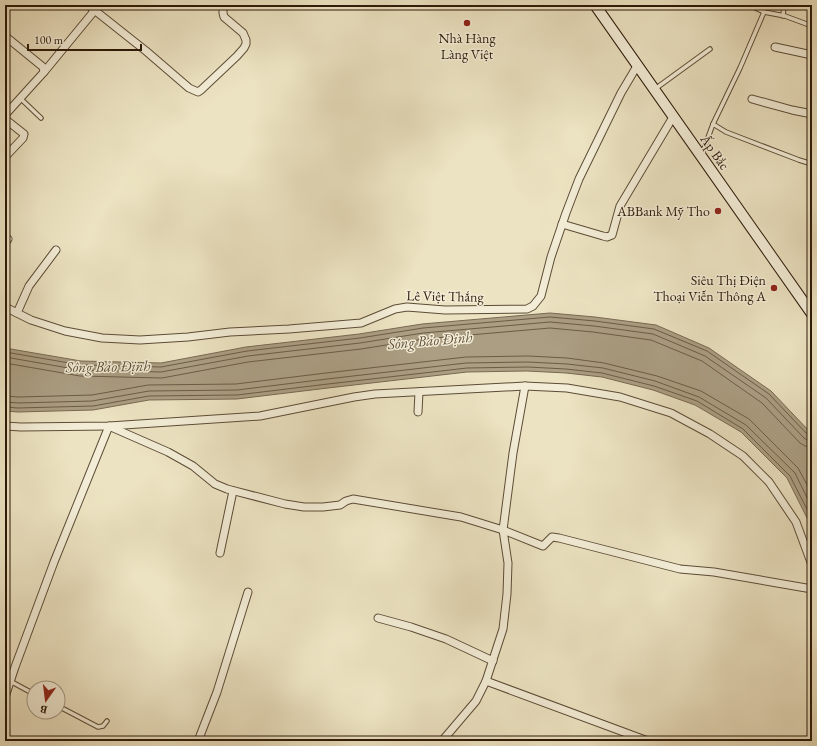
<svg xmlns="http://www.w3.org/2000/svg" width="817" height="746" font-family="'EB Garamond',serif">
<style>
.water{fill:#ab9e83;stroke:#786952}
.lines{fill:none;stroke-linecap:round;stroke-linejoin:round}
.shore{stroke:#6c5c46;stroke-width:1}
.service-casing{stroke:#5c4c36;stroke-width:5.5}
.minor-casing{stroke:#5c4c36;stroke-width:9}
.secondary-casing{stroke:#2c1908;stroke-width:12}
.service{stroke:#f3edd7;stroke-width:3.5}
.minor{stroke:#f3edd7;stroke-width:7}
.secondary{stroke:#f3edd7;stroke-width:10}
.poi-dot{fill:#8f2418;stroke:#f3edd7;stroke-width:1.5}
.labels{text-anchor:middle;dominant-baseline:central;stroke-width:3;stroke-linejoin:round;paint-order:stroke}
.poi-label{font-size:14px;fill:#2c1908;stroke:#f3edd7;text-anchor:end}
.street-label{font-size:14px;fill:#2c1908;stroke:#f3edd7}
.water-label{font-size:15px;font-style:italic;fill:#5f4e39;stroke:#f3edd7}
</style>
<rect width="100%" height="100%" fill="#ece3c2"/>
<filter id="stains"><feTurbulence type="fractalNoise" baseFrequency=".005" numOctaves="4"/><feColorMatrix values="0 0 0 0 .2 0 0 0 0 .09 0 0 0 0 .02 0 0 0 .5 -.17"/></filter>
<radialGradient id="worn" r=".72"><stop offset=".6" stop-color="#630" stop-opacity="0"/><stop offset="1" stop-color="#630" stop-opacity=".3"/></radialGradient>
<path class="water" d="M550,313L595,317L656,325L709,348L771,391L812,434V528L787,478L741,432L695,405L653,390L602,377L566,373L527,371L467,372L328,388L237,399L149,400L93,410L18,412L5,411V348L81,361L161,363L246,347L359,334L422,324Z"/>
<g class="lines">
<g class="shore">
<path d="M5,352L81,365L161,367L247,351L360,338L423,328L550,317L595,321L654,329L707,351L769,394L808,435L812,436"/>
<path d="M5,357L80,370L161,372L248,356L360,343L423,333L550,322L594,326L653,334L705,356L766,398L804,438L807,440L812,441"/>
<path d="M5,363L80,376L162,378L248,362L361,349L424,339L550,328L593,332L651,340L702,361L762,403L800,443L805,446L812,447"/>
<path d="M5,396L19,397L92,395L148,385L236,384L326,373L466,357L528,356L567,358L604,363L657,376L701,391L749,419L798,468L812,494"/>
<path d="M5,402L19,403L92,401L149,391L237,390L327,379L466,363L528,362L567,364L603,368L655,381L699,397L746,425L795,473L812,508"/>
<path d="M5,407L18,408L93,406L149,396L237,395L328,384L467,368L528,367L566,369L602,373L654,386L697,401L743,429L790,476L812,519"/>
</g>
<g class="service-casing">
<g id="service">
<path d="M764,12L785,16L812,26"/>
<path d="M783,16L784,5"/>
<path d="M655,89L710,49"/>
<path d="M20,98L41,118"/>
<path d="M713,124L726,132L799,160L812,164"/>
<path d="M702,154L713,124L740,68L764,12L749,5"/>
<path d="M10,681L34,694"/>
<path d="M58,706L98,727L103,726L107,721"/>
</g>
</g>
<g class="minor-casing">
<g id="minor">
<path d="M88,5L146,51L189,88L198,92L201,90L237,56L244,48L246,44V40L243,33L224,17L223,13V5"/>
<path d="M5,36L43,67L44,72L5,115"/>
<path d="M775,47L812,55"/>
<path d="M44,72L95,10"/>
<path d="M752,99L792,110L812,114"/>
<path d="M5,119L24,134L23,138L5,157"/>
<path d="M562,224L603,236L607,237L612,235L620,206L623,201L673,117"/>
<path d="M5,243L8,239"/>
<path d="M5,307L31,320L65,331L102,338L140,340L188,337L230,332L289,329L361,323L395,309L407,307L445,310L527,309L533,306L541,296L551,257L566,213L579,179L621,93L637,66"/>
<path d="M17,313L29,286L56,250"/>
<path d="M418,412L419,392"/>
<path d="M5,426L21,427L109,426L260,416L354,397L375,394L525,386L567,388L620,397L671,413L710,434L743,456L769,482L796,522L812,565"/>
<path d="M111,427L168,452L193,466L215,484L227,489L285,504L304,507H323L340,505L346,501L353,499L461,517L503,530L543,546L552,537L559,538L680,569L714,572L812,589"/>
<path d="M220,553L233,491"/>
<path d="M378,618L411,627L446,639L493,661"/>
<path d="M486,681L648,741"/>
<path d="M5,697L15,667L54,562L109,426"/>
<path d="M198,741L217,692L248,592"/>
<path d="M442,741L476,701L486,681L503,629L507,594L508,563L503,530L513,453L525,386"/>
</g>
</g>
<g class="secondary-casing">
<path id="secondary" d="M595,5L812,314"/>
</g>
<use href="#service" class="service"/>
<use href="#minor" class="minor"/>
<use href="#secondary" class="secondary"/>
</g>
<g class="poi-dot">
<circle cx="467" cy="23" r="4"/>
<circle cx="718" cy="211" r="4"/>
<circle cx="774" cy="288" r="4"/>
</g>
<g class="labels">
<g class="poi-label">
<text x="467" y="38" text-anchor="middle">Nhà Hàng<tspan x="467" dy="16">Làng Việt</tspan></text>
<text x="710" y="211">ABBank Mỹ Tho</text>
<text x="766" y="280">Siêu Thị Điện<tspan x="766" dy="16">Thoại Viễn Thông A</tspan></text>
</g>
<g class="street-label">
<text transform="translate(715 152) rotate(55)">Ấp Bắc</text>
<text transform="translate(445 296) rotate(1)">Lê Việt Thắng</text>
</g>
<g class="water-label">
<text transform="translate(430 340) rotate(-5)">Sông Bảo Định</text>
<text transform="translate(108 366) rotate(-1)">Sông Bảo Định</text>
</g>
</g>
<rect width="817" height="746" fill="none" stroke="#ece3c2" stroke-width="20"/>
<rect x="6" y="6" width="805" height="734" fill="none" stroke="#2c1908" stroke-width="2"/>
<rect x="10" y="10" width="797" height="726" fill="none" stroke="#2c1908"/>
<g transform="translate(46 700) rotate(194)"><circle r="19" fill="#f3edd7" stroke="#a39884"/>
<path d="M0-3L7 15L0 10L-7 15Z" fill="#8f2418"/>
<text y="-6" font-size="11" font-weight="bold" text-anchor="middle" fill="#2c1908">B</text>
</g>
<path d="M28 44v6h113v-6" fill="none" stroke="#2c1908" stroke-width="2"/>
<text x="34" y="44" font-size="12" fill="#2c1908" stroke="#f3edd7" stroke-width="3" paint-order="stroke">100 m</text>
<rect width="100%" height="100%" filter="url(#stains)"/>
<rect width="100%" height="100%" fill="url(#worn)"/>
</svg>
